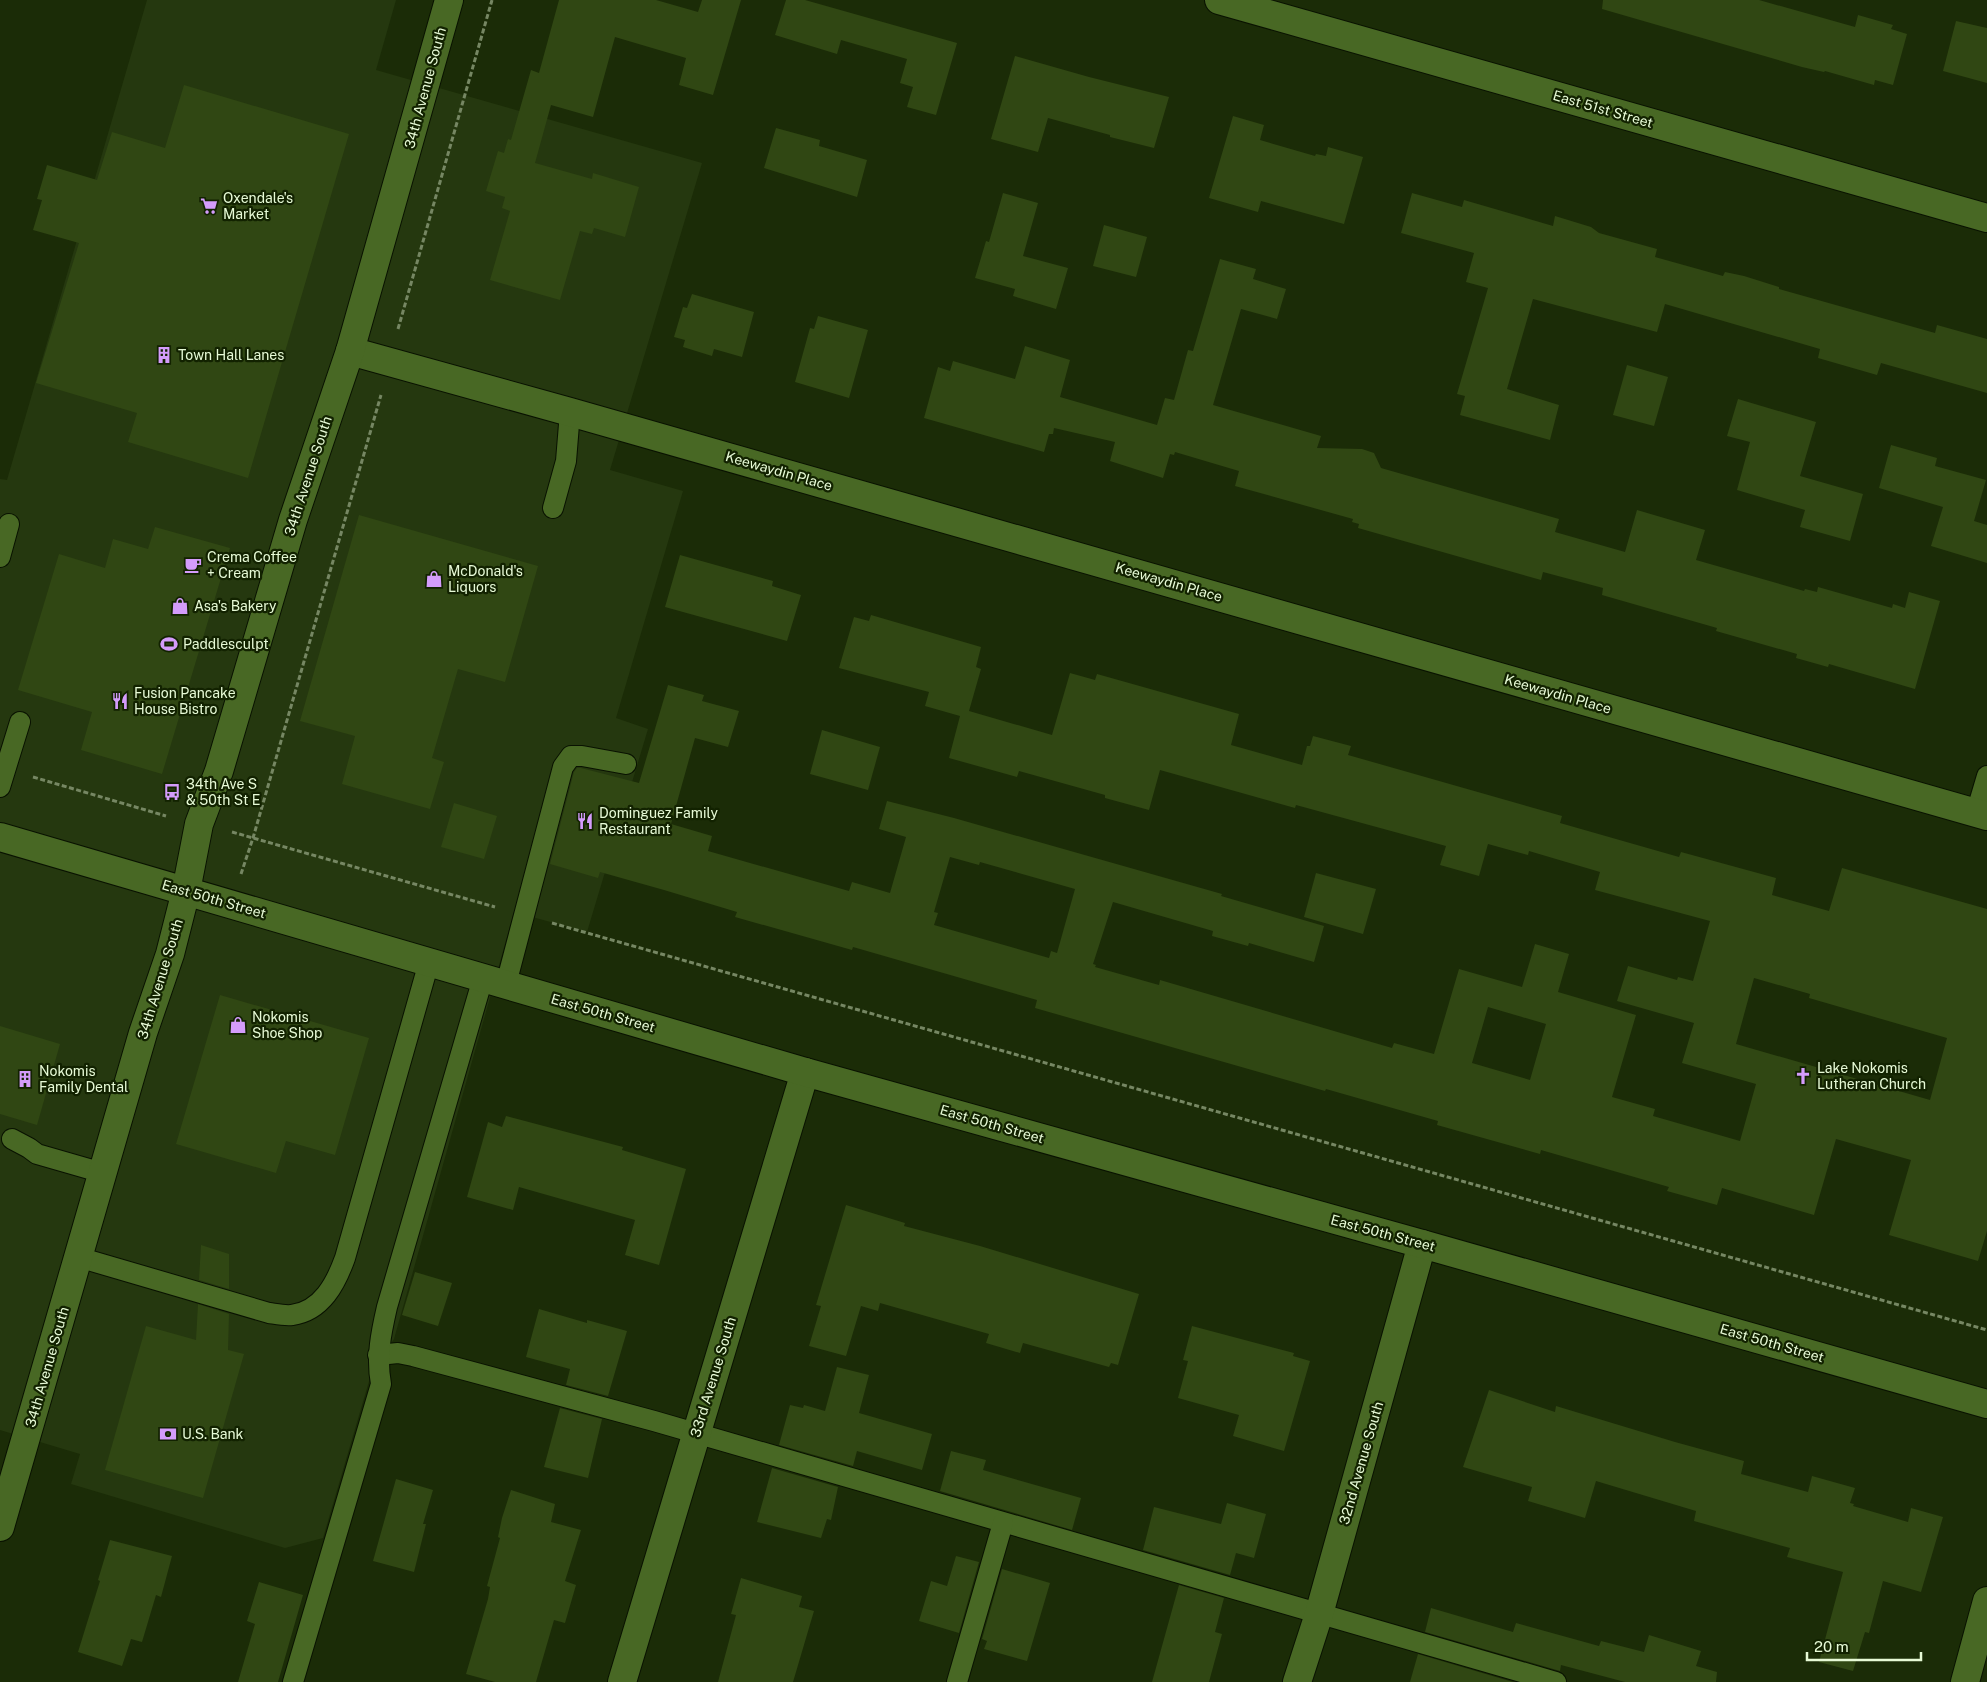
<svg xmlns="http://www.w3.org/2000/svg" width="1987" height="1682" font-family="'Public Sans',sans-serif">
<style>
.built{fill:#25380f}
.building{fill:#304713;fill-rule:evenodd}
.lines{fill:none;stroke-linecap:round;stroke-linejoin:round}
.service-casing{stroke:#091201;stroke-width:22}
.minor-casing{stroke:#091201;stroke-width:30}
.tertiary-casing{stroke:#091201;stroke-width:30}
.path{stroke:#768763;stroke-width:3;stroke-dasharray:5 2.5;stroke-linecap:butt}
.service{stroke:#486824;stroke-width:20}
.minor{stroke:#486824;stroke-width:28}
.tertiary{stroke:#486824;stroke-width:28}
.labels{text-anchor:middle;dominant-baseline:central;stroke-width:4.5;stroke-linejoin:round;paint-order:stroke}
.street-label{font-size:14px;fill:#e7fad6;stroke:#122200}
.poi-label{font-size:14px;fill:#e7fad6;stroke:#122200;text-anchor:start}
</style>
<rect width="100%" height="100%" fill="#1b2c07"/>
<path class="built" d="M147,0H396L376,70L702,163L610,470L683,491L616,718L648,729L587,932L514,912L394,1339L372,1371L323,1538L285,1548L71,1484L80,1454L0,1430V479L7,480Z"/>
<g class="building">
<path d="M559,0H656L698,12L702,0H741L713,95L679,85L686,58L615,37L593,117L551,105L535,163L592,179L593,173L639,187L625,237L594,228L592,234L580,231L560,300L490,280L510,211L502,208L505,197L486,191L498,151L504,153L508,139L511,140L531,70L539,73Z"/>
<path d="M786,0H805L957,43L936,115L907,107L913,87L900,83L907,59L841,40L837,54L775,35Z"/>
<path d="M1603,0H1759L1855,27L1858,15L1893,25L1891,29L1907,34L1893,85L1875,80L1874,85L1825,71L1824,72L1802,67L1602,9Z"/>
<path d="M1956,21L1987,28V83L1943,71Z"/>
<path d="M1015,56L1089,77L1169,97L1154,148L1110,137V135L1048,118L1038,152L991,139Z"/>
<path d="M184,85L349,134L248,478L128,442L137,413L36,383L79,243L33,230L42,200L37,199L47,165L97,180L112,132L165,148Z"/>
<path d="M1233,116L1264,125L1260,140L1315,156L1316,154L1326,156L1328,147L1363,157L1344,224L1261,201L1258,212L1209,198Z"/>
<path d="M776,128L820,140L819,146L867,160L857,197L764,168Z"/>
<path d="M1003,193L1038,203L1023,256L1068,268L1056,309L1013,296L1015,289L975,278L986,241L989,242Z"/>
<path d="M1412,193L1462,207L1464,200L1553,226L1555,216L1591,227L1599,233L1657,249L1655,257L1723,276L1725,272L1744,276L1779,287V289L1935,333L1937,325L1987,339V393L1881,363L1877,375L1818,358L1820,349L1665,304L1657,332L1533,299L1507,389L1559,405L1550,440L1460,415L1465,396L1457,394L1488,288L1466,282L1474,253L1401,233Z"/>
<path d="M1104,225L1147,237L1136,277L1093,266Z"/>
<path d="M1220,259L1256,269L1253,279L1286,289L1277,319L1241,309L1213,405L1321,436L1317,448L1362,449L1374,453L1381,468L1559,519L1555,532L1625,552L1637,510L1705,530L1696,560L1804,591L1805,589L1817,592L1818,587L1892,608L1893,604L1905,608L1909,592L1940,601L1915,689L1829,664L1828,667L1796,658L1797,654L1716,631L1717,628L1602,595L1603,588L1543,572L1541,580L1358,528L1359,524L1352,522L1353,519L1235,486L1239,471L1175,452L1174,455L1170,454L1163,478L1110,461L1115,442L1054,428L1053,434H1049L1044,452L924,418L938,367L950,371L953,361L1015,379L1025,346L1070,360L1060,397L1157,425L1165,398L1174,400L1188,350L1193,351Z"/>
<path d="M692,294L754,312L742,357L714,349L712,356L683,347L685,340L674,337L683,307L687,308Z"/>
<path d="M818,316L868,330L849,398L795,382L810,328L814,329Z"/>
<path d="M1627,365L1668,377L1654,426L1613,415Z"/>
<path d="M1738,399L1816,422L1800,476L1863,494L1850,541L1800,527L1805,510L1737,490L1750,442L1727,436Z"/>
<path d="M1891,445L1937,458L1935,466L1986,480L1974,521L1987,525V563L1931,546L1943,507L1879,488Z"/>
<path d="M359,515L538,566L505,682L458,669L432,758L444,762L430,809L342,784L355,736L300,721Z"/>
<path d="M155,527L230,548L162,774L81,750L92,712L18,690L59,554L105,568L113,539L148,549Z"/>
<path d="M680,555L773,581L772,586L801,595L787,641L665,607Z"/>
<path d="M871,615L981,647L976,667L981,669L969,711L1052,735L1070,673L1095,680L1097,674L1239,714L1231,745L1302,765L1307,746H1310L1313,736L1351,746L1348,755L1562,816L1560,823L1679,857L1681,852L1776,878L1772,895L1829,911L1842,868L1987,909V1231L1978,1261L1889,1235L1911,1160L1836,1139L1814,1215L1722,1188L1717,1205L1667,1191L1669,1187L1541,1150L1540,1154L1437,1125L1438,1121L1326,1089L1325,1091L1035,1008L1037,1000L853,947L852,950L735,917L737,912L664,890L600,872L598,878L550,864L574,772L577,768H581L639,783L668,685L704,695L702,701L739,711L728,747L695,738L671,824L712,836L708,851L849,891L852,882L890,893L906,837L879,829L887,801L954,818L1222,894L1221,896L1324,926L1314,962L1249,943L1248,946L1212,936L1213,931L1113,902L1093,964L1096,965L1095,967L1159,985L1160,980L1392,1048L1394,1043L1434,1054L1459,969L1522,987L1535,944L1569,954L1558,992L1636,1015L1612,1097L1655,1109L1653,1116L1740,1141L1756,1084L1682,1063L1694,1023L1617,1001L1628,966L1677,980L1678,977L1693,981L1710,921L1595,890L1600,872L1529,851L1528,855L1488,844L1479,876L1440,865L1446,846L1296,805L1295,808L1160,770L1149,810L1105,798V795L1019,771L1017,777L949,758L960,716L925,706L929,692L839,668L854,617L869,621ZM950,857L979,865L980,862L1075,889L1057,953L1051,951L1049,958L934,925L938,913L934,912ZM1754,978L1810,994L1809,998L1947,1038L1930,1100L1736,1044ZM1488,1007L1546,1024L1530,1080L1472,1063Z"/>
<path d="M822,730L880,747L868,790L810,774Z"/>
<path d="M454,803L497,816L484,859L441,847Z"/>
<path d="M1316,873L1376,889L1363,934L1304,917Z"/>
<path d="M220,995L369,1038L335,1155L286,1141L276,1173L176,1144Z"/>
<path d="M0,1026L60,1044L37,1125L0,1114Z"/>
<path d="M506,1116L623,1147L622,1150L686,1169L659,1265L625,1255L635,1220L519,1187L513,1210L467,1197L488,1122L502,1127Z"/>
<path d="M846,1205L905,1223L904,1226L980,1246L1139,1294L1118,1365L1111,1363L1109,1367L1023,1343L1020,1353L986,1343L989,1334L880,1303L878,1311L861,1306L846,1356L809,1346L821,1306L816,1305Z"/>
<path d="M201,1245L229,1254V1289L199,1280Z"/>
<path d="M415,1272L452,1283L438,1326L402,1315Z"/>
<path d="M198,1304L229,1314L228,1350L244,1354L203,1498L105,1470L146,1326L196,1340Z"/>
<path d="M539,1309L587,1323V1320L627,1331L608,1396L566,1385L570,1369L526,1357Z"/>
<path d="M1192,1326L1294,1353L1293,1356L1310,1361L1284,1451L1233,1436L1239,1415L1178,1398L1188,1361L1183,1360Z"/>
<path d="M837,1367L869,1375L859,1413L932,1434L922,1470L857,1451L853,1466L779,1445L790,1405L803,1408L804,1405L825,1411Z"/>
<path d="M1489,1390L1555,1412L1556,1406L1675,1442L1744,1461L1741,1474L1808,1492L1812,1476L1855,1488L1850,1503L1854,1504L1853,1506L1908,1522L1911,1508L1943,1517L1921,1592L1883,1581L1869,1633L1865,1632L1853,1671L1819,1662L1843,1572L1787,1557L1790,1548L1694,1521L1696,1511L1596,1481L1585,1518L1528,1501L1532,1487L1463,1467Z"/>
<path d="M560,1408L602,1419L588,1478L544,1467Z"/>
<path d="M951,1451L986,1460L983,1470L1081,1498L1072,1530L940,1491Z"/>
<path d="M772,1468L838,1487L831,1520L827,1519L821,1538L757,1522Z"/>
<path d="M396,1479L433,1490L423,1524H426L414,1572L373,1561Z"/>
<path d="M511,1490L555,1504L551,1522L581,1530L565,1581L576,1585L565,1623L554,1620L536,1682H495L466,1674L488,1599L490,1587L487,1586L500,1538L498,1537L502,1518Z"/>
<path d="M1227,1503L1266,1514L1254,1558L1236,1553L1230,1575L1143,1550L1154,1507L1221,1524Z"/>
<path d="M110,1540L172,1556L161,1597L156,1595L142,1642L131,1639L122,1666L78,1652L100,1581L98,1580Z"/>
<path d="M956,1556L979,1562L959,1633L919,1621L931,1581L947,1586Z"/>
<path d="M1002,1569L1050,1583L1027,1661L984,1649L987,1641L982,1639Z"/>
<path d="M741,1578L802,1596L799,1607L814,1611L793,1682H718L736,1615L731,1614Z"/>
<path d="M259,1582L303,1595L278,1682H238L255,1624L247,1621Z"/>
<path d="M1179,1585L1224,1598L1215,1632L1222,1634L1209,1682H1152Z"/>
<path d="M1431,1608L1513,1632L1516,1623L1599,1646L1601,1641L1644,1652L1649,1635L1701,1651L1696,1666L1717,1672L1716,1682H1625L1561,1665L1560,1671L1425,1632Z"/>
<path d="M1418,1654L1513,1682H1410Z"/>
</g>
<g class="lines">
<g class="service-casing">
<g id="service">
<path d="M553,508L566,461L570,412"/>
<path d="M0,557L9,524"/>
<path d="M0,787L20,722"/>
<path d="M1976,813L1987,776"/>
<path d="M506,984L563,767L571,756H582L626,764"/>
<path d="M12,1139L29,1148L37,1154L103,1173"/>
<path d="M78,1257L269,1313C276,1314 285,1316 292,1315C322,1311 336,1283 345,1258L429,962"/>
<path d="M378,1355L398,1353L413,1356L654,1421L1556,1682"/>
<path d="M293,1682L381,1384C376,1357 381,1333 387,1307L483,978"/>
<path d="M957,1682L1003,1523"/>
</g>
</g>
<g class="minor-casing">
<g id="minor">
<path d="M1219,0L1987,218"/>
<path d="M350,351L570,412L1987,816"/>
<path d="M622,1682L805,1072"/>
<path d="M1297,1682L1319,1614L1422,1244"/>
<path d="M1965,1682L1987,1601"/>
</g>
</g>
<g class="tertiary-casing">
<g id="tertiary">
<path d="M0,837L805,1072L1422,1244L1987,1404"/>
<path d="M0,1527L143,1033L170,954L186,891L199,824L219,771L293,520L350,351L449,0"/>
</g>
</g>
<g class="path">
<path d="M398,329L492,0"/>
<path d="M33,777L166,816"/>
<path d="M232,832L495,907"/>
<path d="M241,874L253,838L381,395"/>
<path d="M552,923L1987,1330"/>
</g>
<use href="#service" class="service"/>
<use href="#minor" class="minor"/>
<use href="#tertiary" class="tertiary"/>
</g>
<defs>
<g id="supermarket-bare" transform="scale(1.35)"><path d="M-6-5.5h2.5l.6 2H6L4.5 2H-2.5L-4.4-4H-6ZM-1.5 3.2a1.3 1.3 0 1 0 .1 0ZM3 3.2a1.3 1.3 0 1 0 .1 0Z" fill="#d49cfb" stroke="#122200" stroke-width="2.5" paint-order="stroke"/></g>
<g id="building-bare" transform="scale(1.35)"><path d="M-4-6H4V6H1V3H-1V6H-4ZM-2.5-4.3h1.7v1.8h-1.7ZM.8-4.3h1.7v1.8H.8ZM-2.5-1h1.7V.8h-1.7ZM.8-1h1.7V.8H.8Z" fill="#d49cfb" stroke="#122200" stroke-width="2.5" paint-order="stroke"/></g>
<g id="cafe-bare" transform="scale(1.35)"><path d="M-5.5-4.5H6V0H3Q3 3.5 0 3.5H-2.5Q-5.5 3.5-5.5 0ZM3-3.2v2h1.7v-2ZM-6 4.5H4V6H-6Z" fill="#d49cfb" stroke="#122200" stroke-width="2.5" paint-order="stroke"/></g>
<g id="shop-bare" transform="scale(1.35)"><path d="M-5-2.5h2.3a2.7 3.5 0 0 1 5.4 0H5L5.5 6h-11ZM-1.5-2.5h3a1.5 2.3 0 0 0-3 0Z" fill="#d49cfb" stroke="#122200" stroke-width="2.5" paint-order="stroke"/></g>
<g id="stadium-bare" transform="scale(1.35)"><path d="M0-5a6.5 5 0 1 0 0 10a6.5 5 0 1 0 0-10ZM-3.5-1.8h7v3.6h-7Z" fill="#d49cfb" stroke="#122200" stroke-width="2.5" paint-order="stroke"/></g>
<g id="restaurant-bare" transform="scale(1.35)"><path d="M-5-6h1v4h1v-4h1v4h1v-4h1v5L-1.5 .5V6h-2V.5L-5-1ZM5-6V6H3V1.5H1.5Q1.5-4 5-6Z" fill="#d49cfb" stroke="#122200" stroke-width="2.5" paint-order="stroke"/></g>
<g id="bus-bare" transform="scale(1.35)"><path d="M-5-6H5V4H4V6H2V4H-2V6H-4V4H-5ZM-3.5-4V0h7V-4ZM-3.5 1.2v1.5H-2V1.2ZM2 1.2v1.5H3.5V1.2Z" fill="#d49cfb" stroke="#122200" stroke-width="2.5" paint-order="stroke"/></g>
<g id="church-bare" transform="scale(1.35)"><path d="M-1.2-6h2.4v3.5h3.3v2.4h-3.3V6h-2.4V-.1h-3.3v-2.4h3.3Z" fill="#d49cfb" stroke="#122200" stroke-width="2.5" paint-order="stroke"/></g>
<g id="bank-bare" transform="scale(1.35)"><path d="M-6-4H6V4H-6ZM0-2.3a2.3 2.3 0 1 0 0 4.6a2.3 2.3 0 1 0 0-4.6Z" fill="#d49cfb" stroke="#122200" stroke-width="2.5" paint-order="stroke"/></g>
</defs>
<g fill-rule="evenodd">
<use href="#supermarket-bare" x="209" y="206"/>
<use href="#building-bare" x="164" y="355"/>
<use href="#cafe-bare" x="193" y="565"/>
<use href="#shop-bare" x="434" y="579"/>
<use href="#shop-bare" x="180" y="606"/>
<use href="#stadium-bare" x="169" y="644"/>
<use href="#restaurant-bare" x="120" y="701"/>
<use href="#bus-bare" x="172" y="792"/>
<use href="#restaurant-bare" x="585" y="821"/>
<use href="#shop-bare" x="238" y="1025"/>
<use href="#church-bare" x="1803" y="1076"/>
<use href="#building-bare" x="25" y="1079"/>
<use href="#bank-bare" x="168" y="1434"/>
</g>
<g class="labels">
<g class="street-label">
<text transform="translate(425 88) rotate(-75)">34th Avenue South</text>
<text transform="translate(1603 109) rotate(16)">East 51st Street</text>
<text transform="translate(779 471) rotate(16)">Keewaydin Place</text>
<text transform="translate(308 476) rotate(-72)">34th Avenue South</text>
<text transform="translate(1169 582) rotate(16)">Keewaydin Place</text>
<text transform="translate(1558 694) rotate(16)">Keewaydin Place</text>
<text transform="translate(214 899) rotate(16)">East 50th Street</text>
<text transform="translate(160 979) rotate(-73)">34th Avenue South</text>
<text transform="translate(603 1013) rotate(16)">East 50th Street</text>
<text transform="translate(992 1124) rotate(16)">East 50th Street</text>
<text transform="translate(1383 1233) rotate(15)">East 50th Street</text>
<text transform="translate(1772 1343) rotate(16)">East 50th Street</text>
<text transform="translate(47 1367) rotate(-74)">34th Avenue South</text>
<text transform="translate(713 1377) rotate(-73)">33rd Avenue South</text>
<text transform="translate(1361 1463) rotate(-74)">32nd Avenue South</text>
</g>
<g class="poi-label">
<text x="223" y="198">Oxendale's<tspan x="223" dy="16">Market</tspan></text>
<text x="178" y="355">Town Hall Lanes</text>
<text x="207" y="557">Crema Coffee<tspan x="207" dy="16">+ Cream</tspan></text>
<text x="448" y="571">McDonald's<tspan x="448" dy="16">Liquors</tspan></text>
<text x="194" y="606">Asa's Bakery</text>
<text x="183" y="644">Paddlesculpt</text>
<text x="134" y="693">Fusion Pancake<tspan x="134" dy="16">House Bistro</tspan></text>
<text x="186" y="784">34th Ave S<tspan x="186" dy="16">&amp; 50th St E</tspan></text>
<text x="599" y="813">Dominguez Family<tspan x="599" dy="16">Restaurant</tspan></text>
<text x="252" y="1017">Nokomis<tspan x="252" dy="16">Shoe Shop</tspan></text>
<text x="1817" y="1068">Lake Nokomis<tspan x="1817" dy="16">Lutheran Church</tspan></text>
<text x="39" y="1071">Nokomis<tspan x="39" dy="16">Family Dental</tspan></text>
<text x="182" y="1434">U.S. Bank</text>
</g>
</g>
<path d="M1807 1652v8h114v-8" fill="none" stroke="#e7fad6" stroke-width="2.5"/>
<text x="1814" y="1652" font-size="15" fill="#e7fad6" stroke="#122200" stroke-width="4" paint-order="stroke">20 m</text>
</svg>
